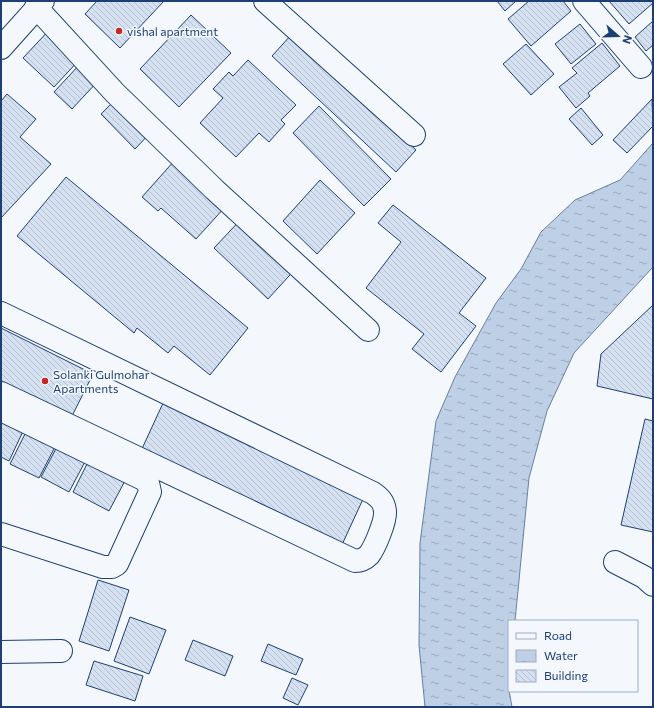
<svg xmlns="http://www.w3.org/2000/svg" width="654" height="708" font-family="Commissioner,sans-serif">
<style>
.water{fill:url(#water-ripples);stroke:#687fa3}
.building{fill:url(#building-back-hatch);stroke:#1d3f73}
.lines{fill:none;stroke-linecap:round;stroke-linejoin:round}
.minor-casing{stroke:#1d3f73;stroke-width:24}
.minor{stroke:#f4f7fb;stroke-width:22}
.poi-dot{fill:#c62828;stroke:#f4f7fb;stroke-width:1.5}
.labels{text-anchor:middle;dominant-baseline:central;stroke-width:3;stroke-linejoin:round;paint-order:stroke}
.poi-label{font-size:12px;fill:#1d3f73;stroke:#f4f7fb;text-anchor:start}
</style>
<defs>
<pattern id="water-ripples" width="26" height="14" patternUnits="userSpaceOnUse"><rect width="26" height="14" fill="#bed0e5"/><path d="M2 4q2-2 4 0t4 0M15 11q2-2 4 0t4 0" fill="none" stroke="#9aaabe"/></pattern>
<pattern id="building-back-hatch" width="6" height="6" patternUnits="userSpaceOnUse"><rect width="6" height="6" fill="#d5e0f0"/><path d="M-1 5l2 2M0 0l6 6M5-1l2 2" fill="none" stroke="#b6c1d1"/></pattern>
</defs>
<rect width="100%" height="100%" fill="#f4f7fb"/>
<path class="water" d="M653,143V267L574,353L547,411L529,478L515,621H509V690L512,707H425L419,645L420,543L436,421L455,377L496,303L521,269L541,232L575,200L620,180Z"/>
<g class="building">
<path d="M97,1H164L120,48L85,14Z"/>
<path d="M497,1H516L505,11Z"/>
<path d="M529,1H563L571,11L531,46L508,19Z"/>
<path d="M609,1H653V3L629,24Z"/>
<path d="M191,15L231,53L179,107L140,69Z"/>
<path d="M653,21V45L646,51L635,37Z"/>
<path d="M580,24L596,44L571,64L555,44Z"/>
<path d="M52,27L82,57L54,87L23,58Z"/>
<path d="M292,34L416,150L396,172L272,56Z"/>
<path d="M602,43L620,66L588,93L590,96L576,108L559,87L577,73L572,68Z"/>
<path d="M526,44L554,74L531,95L503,64Z"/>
<path d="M248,60L296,105L281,120L285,124L269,142L259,133L236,157L200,123L223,98L213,89L229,72L233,76Z"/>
<path d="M81,63L99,80L72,109L54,92Z"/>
<path d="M7,94L36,119L20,137L51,164L1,218V101Z"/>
<path d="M119,96L153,130L135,149L101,114Z"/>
<path d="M652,99L653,126L627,153L613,140Z"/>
<path d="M319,106L391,179L364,206L293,133Z"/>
<path d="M581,108L603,135L592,145L569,119Z"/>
<path d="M175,160L226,206L196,239L161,208L158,211L142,197Z"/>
<path d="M66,177L248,328L210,375L174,346L168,353L137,328L134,333L17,236Z"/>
<path d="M320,180L355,213L317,254L283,221Z"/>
<path d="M393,205L486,278L459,313L476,326L441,372L412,349L424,334L366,288L401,242L378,223Z"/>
<path d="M245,215L299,265L268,299L214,248Z"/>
<path d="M653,305V399L597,386L601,354Z"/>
<path d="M1,328L93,374L69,422L1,388Z"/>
<path d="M164,401L364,497L340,549L140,453Z"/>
<path d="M1,413L26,425L9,461L1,457Z"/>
<path d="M645,419L653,421V532L621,525Z"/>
<path d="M29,426L58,441L39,478L10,464Z"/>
<path d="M60,441L88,456L69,492L41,477Z"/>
<path d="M90,458L127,477L109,511L73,492Z"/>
<path d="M98,580L129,590L109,651L79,641Z"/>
<path d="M130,617L166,630L149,674L114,661Z"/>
<path d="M193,640L233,656L225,676L185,660Z"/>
<path d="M268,644L303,659L296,675L261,661Z"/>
<path d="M94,661L143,676L135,701L86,685Z"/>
<path d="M292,678L308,685L298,705L283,698Z"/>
</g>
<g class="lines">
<g class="minor-casing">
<g id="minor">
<path d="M265,1L414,135"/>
<path d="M584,1L641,67"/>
<path d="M36,7L115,93L215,190L368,330"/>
<path d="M1,48L43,1"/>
<path d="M1,313L373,493C380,498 384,502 385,511C386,521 375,547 369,555C365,559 361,561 355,561L1,393"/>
<path d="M1,410L143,479L148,483L150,492L117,564L112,567H103L1,534"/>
<path d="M615,562L644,577L653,585"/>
<path d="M1,652L61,651"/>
</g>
</g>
<use href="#minor" class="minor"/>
</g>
<g class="poi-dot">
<circle cx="119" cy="31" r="4"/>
<circle cx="45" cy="381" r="4"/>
</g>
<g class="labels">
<g class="poi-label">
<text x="127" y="31">vishal apartment</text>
<text x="53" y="374">Solanki Gulmohar<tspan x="53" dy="14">Apartments</tspan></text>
</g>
</g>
<rect width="654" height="708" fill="none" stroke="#1d3f73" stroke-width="4"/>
<rect x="508" y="620" width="130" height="72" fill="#f4f7fb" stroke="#9eadc5"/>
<rect x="516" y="633" width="20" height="6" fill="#f4f7fb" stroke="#9eadc5"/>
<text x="544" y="640" font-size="12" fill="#1d3f73">Road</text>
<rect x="516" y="650" width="20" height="12" fill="url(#water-ripples)" stroke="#9eadc5"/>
<text x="544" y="660" font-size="12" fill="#1d3f73">Water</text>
<rect x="516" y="670" width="20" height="12" fill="url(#building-back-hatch)" stroke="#9eadc5"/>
<text x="544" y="680" font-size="12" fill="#1d3f73">Building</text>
<g transform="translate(618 36) rotate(110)" stroke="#f4f7fb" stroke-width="3" paint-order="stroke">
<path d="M0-3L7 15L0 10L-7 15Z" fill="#1d3f73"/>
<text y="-6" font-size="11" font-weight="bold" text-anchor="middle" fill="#1d3f73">N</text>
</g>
</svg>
